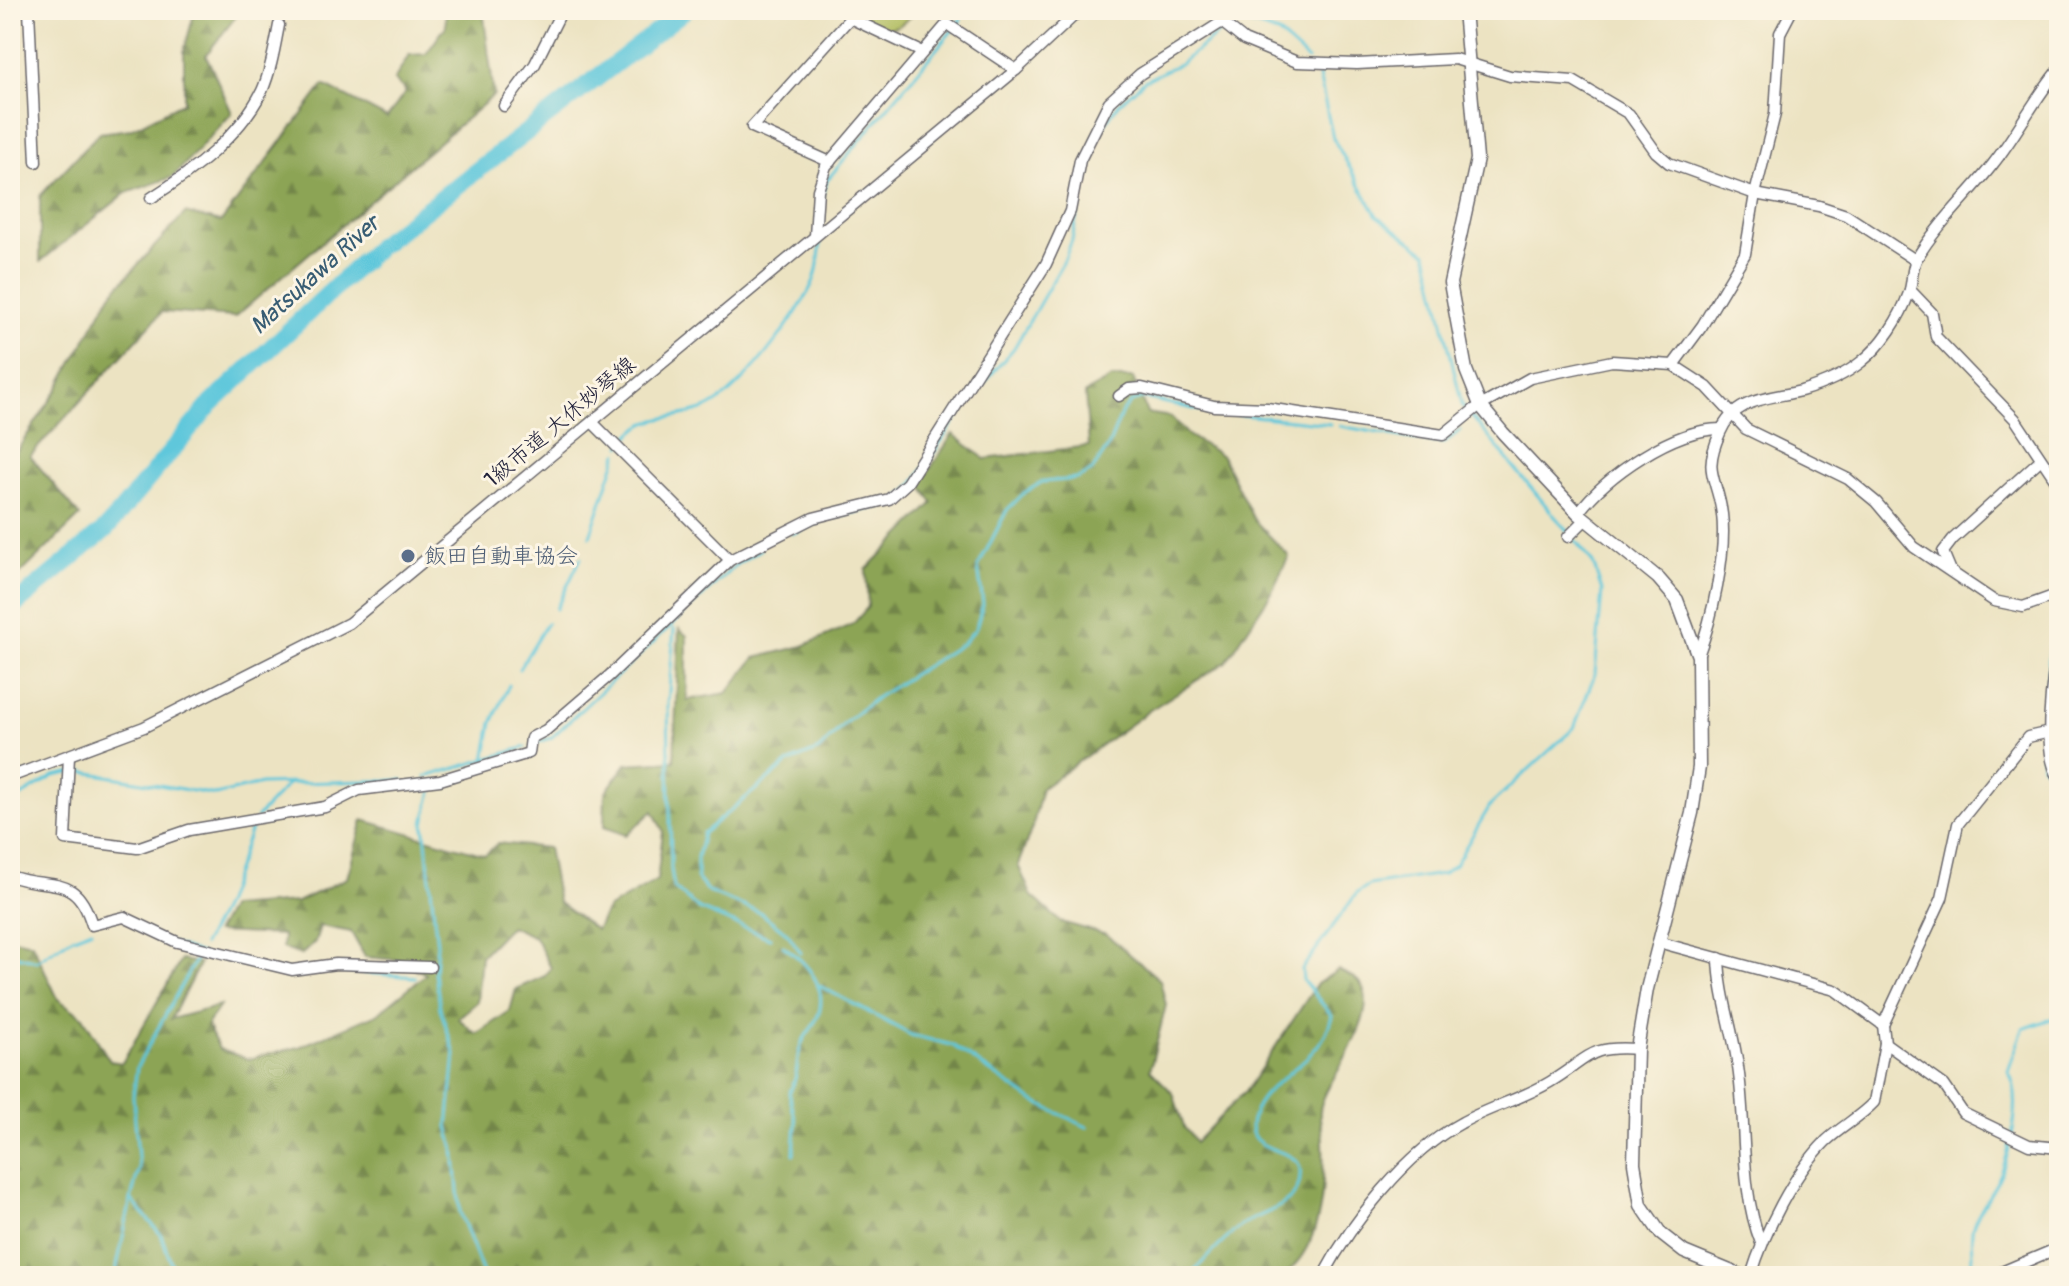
<svg xmlns="http://www.w3.org/2000/svg" width="2069" height="1286" font-family="Pangolin,'Klee One',sans-serif">
<style>
.grass{fill:#b0bc5e;stroke:#696f4c;stroke-width:2}
.forest{fill:url(#forest-firs);stroke:#576348;stroke-width:2;fill-rule:evenodd}
.lines{fill:none;stroke-linecap:round;stroke-linejoin:round}
.stream{stroke:#5fc7db;stroke-width:3}
.river{stroke:#5fc7db;stroke-width:18}
.minor-casing{stroke:#69666a;stroke-width:13}
.tertiary-casing{stroke:#69666a;stroke-width:15}
.minor{stroke:#fff;stroke-width:10}
.tertiary{stroke:#fff;stroke-width:12}
.service-dot{fill:#5c6f8a;stroke:#fcf5e5;stroke-width:3}
.labels{text-anchor:middle;dominant-baseline:central;stroke-width:6;stroke-linejoin:round;paint-order:stroke}
.street-label{font-size:22px;fill:#22223b;stroke:#fcf5e5}
.service-label{font-size:22px;fill:#4e5e75;stroke:#fcf5e5;text-anchor:start}
.water-label{font-size:24px;font-style:italic;fill:#375c73;stroke:#fcf5e5}
</style>
<defs>
<pattern id="forest-firs" width="22" height="20" patternUnits="userSpaceOnUse" patternTransform="scale(2)"><rect width="22" height="20" fill="#8ca455"/><path d="M5 1l3.5 6h-7zM16 11l3.5 6h-7z" fill="#728548"/></pattern>
</defs>
<rect width="100%" height="100%" fill="#fcf5e5"/>
<filter id="ink" filterUnits="userSpaceOnUse"><feTurbulence type="fractalNoise" baseFrequency=".0125" numOctaves="2"/><feDisplacementMap in="SourceGraphic" scale="16" xChannelSelector="R" yChannelSelector="G"/><feConvolveMatrix kernelMatrix="1 2 1 2 8 2 1 2 1" color-interpolation-filters="sRGB"/></filter>
<filter id="wash" filterUnits="userSpaceOnUse"><feTurbulence type="fractalNoise" baseFrequency=".006" numOctaves="4" result="noise"/><feDisplacementMap in="SourceGraphic" scale="32" xChannelSelector="R" yChannelSelector="G"/><feGaussianBlur stdDeviation="1.8" result="paint"/><feColorMatrix in="noise" values="0 0 0 0 0 0 0 0 0 0 0 0 0 0 0 0 0 1.4 0 .05"/><feComposite in="paint" operator="in"/></filter>
<g filter="url(#wash)">
<rect width="100%" height="100%" fill="#ece3c2"/>
<path class="grass" d="M844,10H919L900,25L885,30Z"/>
<g class="forest">
<path d="M195,10H241L206,55L232,113L173,177L126,193L40,262V196L99,133L131,129L184,102V51Z"/>
<path d="M445,10H483L494,95L235,317L162,312L30,456L80,516L10,584V461L59,387L111,294L185,213L221,222L324,85L387,118L406,91L394,80L409,55L426,54L446,26Z"/>
<path d="M1112,378H1133L1147,413L1171,417L1188,435L1222,456L1254,520L1289,556L1270,595L1226,662L1150,710L1042,788L1033,825L1018,865L1031,895L1061,922L1107,935L1160,980L1166,1005L1150,1070L1173,1093L1184,1127L1196,1142L1248,1088L1317,984L1338,970C1344,973 1354,976 1359,982C1387,1012 1322,1083 1320,1111C1319,1120 1323,1132 1323,1141C1325,1189 1323,1243 1284,1276H10V938L32,943L58,999L83,1017L110,1061L122,1063L181,960L200,963L171,1019L220,1006L207,1025L219,1049L248,1059L299,1047L377,1014L426,974L400,960L365,957L351,932L320,926L315,942L301,955L282,948L283,935L216,932L230,907L297,902L347,878L363,820L485,855L498,843L548,848L558,902L596,930L607,909L657,880L663,831L653,811L626,835L604,827L605,793L626,764L674,761L679,629L687,636V700L727,693L755,658L803,646L853,624L868,607L866,570L933,503L920,484L953,434L985,459L1089,446L1085,393ZM510,926L535,937L551,968L545,976L516,989L510,1011L476,1034L458,1018L477,1002L481,956Z"/>
</g>
<g class="lines">
<g class="stream">
<path d="M1238,20L1278,33L1308,60"/>
<path d="M1230,24L1250,10"/>
<path d="M1312,66L1319,76L1333,138L1377,216L1427,253L1462,405L1568,532"/>
<path d="M1099,132L1119,104L1144,81L1181,63L1224,29"/>
<path d="M822,199L827,180L960,21L964,10"/>
<path d="M1340,426L1429,442L1444,443L1461,430"/>
<path d="M621,446C645,411 667,422 702,410C737,398 800,315 814,280C819,267 820,251 821,237"/>
<path d="M832,518L894,503L911,487L966,404L1014,348L1064,261L1072,240L1089,153"/>
<path d="M792,534L821,521"/>
<path d="M590,536L618,453"/>
<path d="M556,609L581,558"/>
<path d="M674,629L668,704L671,869L674,888L699,909L770,938"/>
<path d="M519,669L547,623"/>
<path d="M2043,731L2050,647L2059,635"/>
<path d="M2043,738L2042,765L2059,789"/>
<path d="M533,744L551,738L737,564L760,550"/>
<path d="M485,760L492,723L509,685"/>
<path d="M426,777L526,747"/>
<path d="M434,783L424,823L437,944L435,972L440,1008L455,1054L448,1127L454,1148L460,1212L484,1276"/>
<path d="M10,803L54,776L79,771L216,795L261,784L403,780"/>
<path d="M257,817L290,782"/>
<path d="M157,938L204,955"/>
<path d="M203,945L224,905L253,823"/>
<path d="M783,946C807,962 830,988 817,1018C813,1028 804,1036 801,1045C795,1063 800,1074 789,1093L796,1122L794,1154"/>
<path d="M801,953L788,934L761,913L708,892L697,878V857L703,833L788,763L819,750L846,722L877,697L963,643L976,628L983,604L978,567L1007,510L1024,493L1042,482L1077,479L1092,471L1108,447L1122,412L1131,402L1144,398L1203,411L1330,424"/>
<path d="M10,954L37,961L71,938L92,930"/>
<path d="M214,957L290,976L314,972"/>
<path d="M327,970L415,977"/>
<path d="M818,985L911,1035L952,1045L1033,1101L1087,1127"/>
<path d="M115,1276L131,1199"/>
<path d="M176,1276L161,1235L131,1199L139,1168L133,1096L137,1067L198,955"/>
<path d="M1190,1276C1205,1260 1221,1243 1238,1228C1257,1211 1304,1210 1300,1169C1298,1145 1240,1156 1253,1116C1266,1076 1321,1065 1332,1016L1303,980L1302,969L1357,893L1369,885L1442,874L1455,865L1491,804L1574,728L1595,674L1602,591L1593,563L1573,538"/>
<path d="M1968,1276C1977,1257 1967,1242 1974,1223C1982,1204 1997,1187 2003,1168C2012,1142 2023,1095 2008,1071L2023,1029L2059,1016"/>
</g>
<path class="river" d="M10,609L106,529L210,405L379,246L685,10"/>
</g>
</g>
<g filter="url(#ink)">
<g class="lines">
<g class="minor-casing">
<g id="minor">
<path d="M29,10L36,162"/>
<path d="M1223,23L1244,40L1297,62L1357,64L1455,59L1510,76L1573,81L1629,114L1656,152L1669,163L1755,194L1819,206L1846,215L1915,260"/>
<path d="M504,106L535,64L562,10"/>
<path d="M830,162L752,127L850,18L922,52"/>
<path d="M151,198C192,172 239,137 262,91C271,71 275,46 279,25"/>
<path d="M815,236L818,190L826,166L947,24L1016,70"/>
<path d="M1910,290L1932,313L1936,337L2015,419L2059,485"/>
<path d="M1673,365L1702,326L1745,254L1755,194L1775,114L1780,33L1792,10"/>
<path d="M1119,396L1129,389L1142,388L1214,406L1267,408L1443,435L1475,409L1530,378L1612,361L1673,365L1707,387L1746,429L1848,479L1876,502L1914,547L1994,601L2023,607L2059,594"/>
<path d="M592,422L730,560"/>
<path d="M1578,513C1607,475 1673,429 1721,429"/>
<path d="M1568,537L1586,519"/>
<path d="M1951,571L1943,552L1953,539L2040,460"/>
<path d="M2059,649C2051,675 2042,756 2059,777"/>
<path d="M1698,656C1712,619 1727,554 1722,514C1717,476 1702,474 1720,433C1735,397 1769,399 1801,391C1821,385 1845,375 1861,362C1883,345 1900,318 1909,293C1913,282 1911,268 1917,258C1937,224 1969,195 1993,164C2017,134 2034,99 2059,69"/>
<path d="M69,756L65,839L137,848L189,830L325,807L359,790L440,780L529,753L531,738L546,730L609,676L730,560L813,518L889,499L907,483L1046,264L1070,211L1080,160L1109,102L1140,74L1241,10"/>
<path d="M10,777L144,727L349,623L1016,70L1080,10"/>
<path d="M10,876C50,891 76,871 92,925L124,917L177,942L292,970L336,964L430,967"/>
<path d="M1658,942L1835,990L1883,1025"/>
<path d="M1719,958C1720,996 1733,1029 1738,1067C1747,1125 1739,1187 1761,1243"/>
<path d="M1885,1043L1944,1085L1963,1113L2029,1145L2059,1148"/>
<path d="M1323,1276C1352,1222 1407,1152 1461,1123C1489,1107 1522,1099 1550,1082C1589,1059 1587,1045 1637,1049"/>
<path d="M1751,1276C1764,1233 1793,1174 1826,1141C1841,1127 1860,1117 1874,1102L1885,1043L1883,1025L1942,898L1958,824L2028,737L2050,732"/>
<path d="M1992,1276L2051,1251L2059,1242"/>
</g>
</g>
<g class="tertiary-casing">
<path id="tertiary" d="M1464,10L1477,159L1450,283L1466,370L1480,405L1503,433L1578,513L1658,578L1677,600L1698,656L1699,767L1692,813L1647,989L1637,1049L1634,1163L1641,1205L1661,1234L1684,1252L1742,1276"/>
</g>
<use href="#minor" class="minor"/>
<use href="#tertiary" class="tertiary"/>
</g>
</g>
<circle class="service-dot" cx="408" cy="556" r="8"/>
<g class="labels">
<g class="street-label">
<text transform="translate(560 422) rotate(-40)">1級市道 大休妙琴線</text>
</g>
<g class="service-label">
<text x="424" y="556">飯田自動車協会</text>
</g>
<g class="water-label">
<text transform="translate(315 275) rotate(-42)">Matsukawa River</text>
</g>
</g>
<rect width="2069" height="1286" fill="none" stroke="#fcf5e5" stroke-width="40"/>
</svg>
